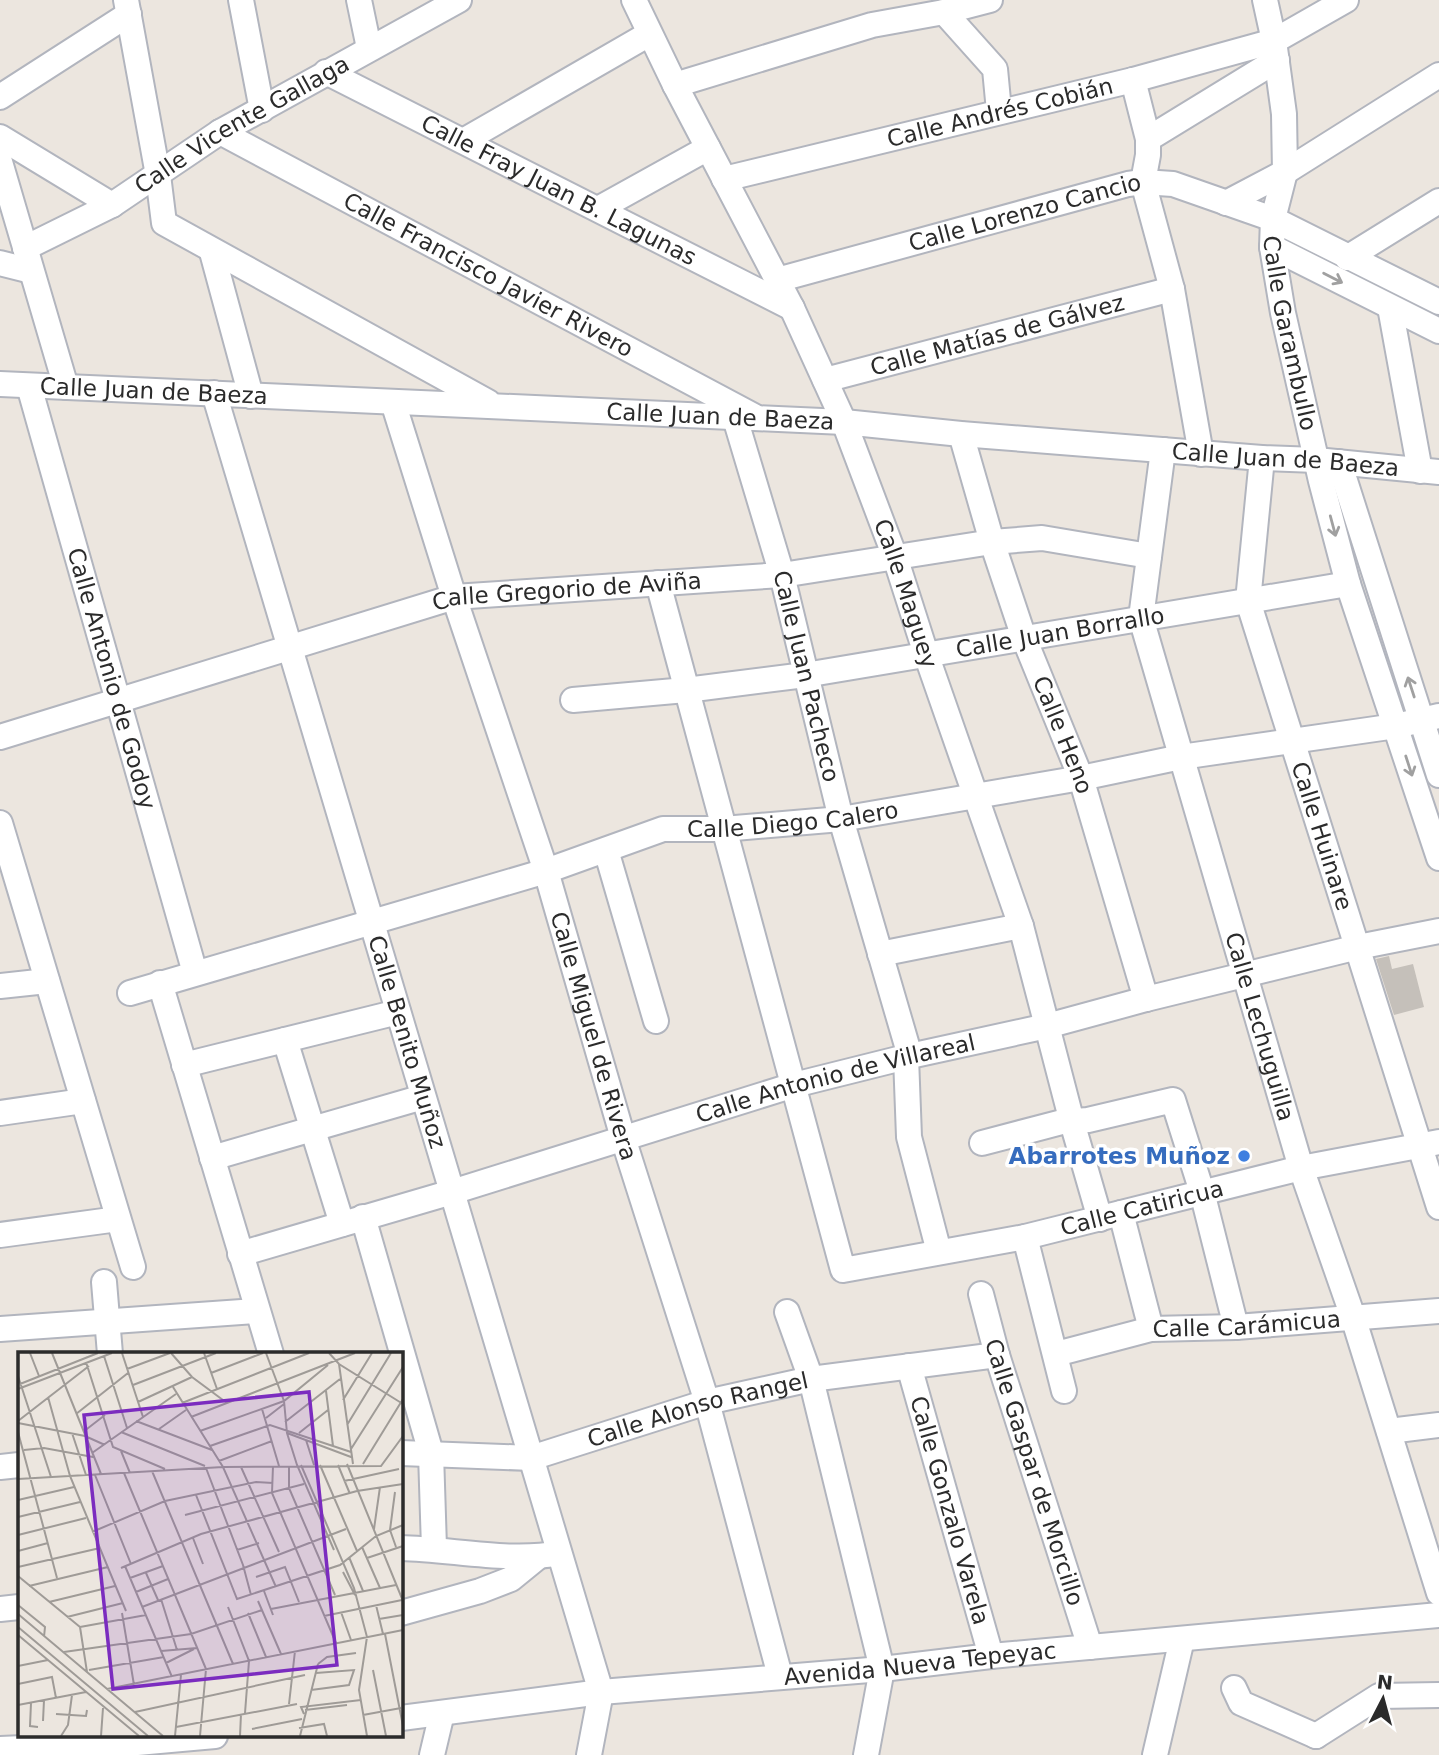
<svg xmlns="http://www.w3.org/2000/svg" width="1439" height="1755" font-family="'DejaVu Sans',sans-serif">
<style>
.building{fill:#c5c0ba}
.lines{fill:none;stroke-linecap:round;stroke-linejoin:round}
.minor-casing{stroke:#b2b5be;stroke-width:28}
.minor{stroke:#fff;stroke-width:24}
.oneway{stroke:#a0a0a0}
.shop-dot{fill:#3f7fe0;stroke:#fff;stroke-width:2.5}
.labels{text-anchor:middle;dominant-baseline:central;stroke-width:7;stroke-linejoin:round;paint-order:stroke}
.street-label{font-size:23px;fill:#2b2b2b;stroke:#fff}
.shop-label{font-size:23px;font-weight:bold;fill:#366cbe;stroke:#fff;text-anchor:end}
.inset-road{fill:none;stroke:#9f9b97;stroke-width:2}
.view{fill:#7b2cbf;fill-opacity:0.15;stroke:#7b2cbf;stroke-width:3.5}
.inset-edge{fill:none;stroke:#2b2b2b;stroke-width:3.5}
</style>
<rect width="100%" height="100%" fill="#ece6df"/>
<path class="building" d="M1389,956L1392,969L1413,964L1424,1007L1394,1015L1376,959Z"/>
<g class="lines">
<g class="minor-casing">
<g id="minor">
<path d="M126,0L158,175L164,223L488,402"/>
<path d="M241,0L262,110"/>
<path d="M359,0L369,48"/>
<path id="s1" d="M634,0L675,85L792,308L844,422L895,557L926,654L1021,926L1072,1122L1100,1219"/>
<path id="s2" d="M1265,0L1274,41L1284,114L1285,172L1273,219L1272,247L1283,313L1321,481L1348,584L1439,858"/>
<path d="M944,12L995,69L999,111"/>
<path id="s3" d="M326,72L792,308"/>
<path d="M1133,80L1148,139V155L1143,182L1172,289L1201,454"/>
<path d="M675,85L872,25L944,12L990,0"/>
<path d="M0,97L129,14"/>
<path id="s4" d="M220,132L754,416"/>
<path d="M0,137L112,205"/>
<path d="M1148,139L1277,60"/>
<path d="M465,140L649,34"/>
<path d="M0,162L66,387"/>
<path id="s5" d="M724,179L1133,80L1274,41L1346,0"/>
<path d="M1226,203L1285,172L1439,75"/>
<path d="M598,209L708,148"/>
<path d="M1272,247L1439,331"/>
<path id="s6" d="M25,248L112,205L220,132L459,0"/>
<path d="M212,252L251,396"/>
<path d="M1347,258L1439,201"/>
<path d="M0,263L31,271"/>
<path id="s7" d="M777,280L1128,184L1143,182L1173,184L1273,219L1439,302"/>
<path d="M1390,307L1420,471"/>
<path id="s8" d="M825,380L1172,289"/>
<path id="s9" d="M0,384L844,422L961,434L1262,458L1316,460L1439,472"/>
<path id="s10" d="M29,386L195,973"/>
<path id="s11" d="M214,393L601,1692L589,1755"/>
<path id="s12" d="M393,402L454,597L546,871L623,1138L707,1402L780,1676"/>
<path id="s13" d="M735,418L782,575L841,819L910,1056"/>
<path id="s14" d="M961,434L992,542L1024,638L1081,778L1146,999"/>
<path id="s15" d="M1163,450L1141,618L1301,1168L1353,1317L1439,1593"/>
<path id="s16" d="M1262,458L1248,601L1439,1207"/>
<path d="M1339,462L1439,775"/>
<path id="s17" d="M658,583L843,1270L1025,1237L1301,1168L1439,1142"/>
<path id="s18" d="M573,700L686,690L805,675L1348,584"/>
<path id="s19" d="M0,737L454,597L782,575L992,542L1042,538L1149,556"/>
<path d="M0,823L133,1267"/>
<path d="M606,850L656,1021"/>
<path d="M880,954L1021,926"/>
<path d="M160,983L271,1354"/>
<path d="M0,986L47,981"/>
<path id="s20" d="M130,993L546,871L663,829H723L841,819L1081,778L1181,757L1396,726L1439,716"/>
<path d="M285,1040L342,1224"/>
<path d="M906,1057L909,1137L939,1252"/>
<path d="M184,1065L398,1012"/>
<path d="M0,1113L83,1101"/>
<path d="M982,1143L1062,1122L1088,1120L1173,1100L1202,1192L1236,1327"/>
<path d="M212,1158L423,1097"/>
<path d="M1121,1213L1151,1329"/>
<path d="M363,1217L431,1453L434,1548"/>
<path d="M0,1235L118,1219"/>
<path d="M1025,1237L1064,1391"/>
<path id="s21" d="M240,1254L452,1192L794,1085L910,1056L1047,1026L1146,999L1358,947L1439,931"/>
<path d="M104,1282L110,1354"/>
<path id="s22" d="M981,1294L997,1355L1090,1647"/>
<path d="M787,1312L811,1379L882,1669L866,1755"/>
<path d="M0,1329L256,1311"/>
<path id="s23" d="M1056,1354L1151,1329L1236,1327L1439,1311"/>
<path id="s24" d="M909,1366L991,1656"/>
<path d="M1389,1431L1439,1425"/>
<path id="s25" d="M401,1453L531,1458L707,1402L811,1379L997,1355"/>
<path d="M0,1467L19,1465"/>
<path d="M401,1548C451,1549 511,1563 559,1553"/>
<path d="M0,1609L19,1607"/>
<path d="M401,1613L480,1591L511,1579L538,1557"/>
<path d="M1234,1688L1241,1703L1316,1736"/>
<path id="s26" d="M401,1718L601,1692L882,1669L991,1656L1439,1615"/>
<path d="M1316,1736L1379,1696L1439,1695"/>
<path d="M0,1749L137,1743L215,1736"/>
<path d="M432,1755L442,1713"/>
<path d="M1155,1755L1182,1639"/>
</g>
</g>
<use href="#minor" class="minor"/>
</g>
<defs><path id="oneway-shaft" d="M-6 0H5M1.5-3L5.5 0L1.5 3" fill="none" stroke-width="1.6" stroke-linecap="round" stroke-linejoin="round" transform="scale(1.75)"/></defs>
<g class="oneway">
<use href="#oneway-shaft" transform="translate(1333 278) rotate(27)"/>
<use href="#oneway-shaft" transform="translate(1333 526) rotate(75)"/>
<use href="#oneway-shaft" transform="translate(1411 687) rotate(-108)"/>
<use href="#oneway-shaft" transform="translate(1409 766) rotate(72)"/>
</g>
<circle class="shop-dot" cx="1244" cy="1156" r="7"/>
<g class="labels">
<g class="street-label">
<text stroke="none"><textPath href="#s5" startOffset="284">Calle Andrés Cobián</textPath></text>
<text stroke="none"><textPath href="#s6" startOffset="250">Calle Vicente Gallaga</textPath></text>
<text stroke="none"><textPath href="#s3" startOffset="261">Calle Fray Juan B. Lagunas</textPath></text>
<text stroke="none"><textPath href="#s7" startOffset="257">Calle Lorenzo Cancio</textPath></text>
<text stroke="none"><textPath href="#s4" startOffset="304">Calle Francisco Javier Rivero</textPath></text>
<text stroke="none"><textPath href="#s2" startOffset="338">Calle Garambullo</textPath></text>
<text stroke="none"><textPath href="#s8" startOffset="178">Calle Matías de Gálvez</textPath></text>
<text stroke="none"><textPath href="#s9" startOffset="154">Calle Juan de Baeza</textPath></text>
<text stroke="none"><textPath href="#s9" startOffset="721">Calle Juan de Baeza</textPath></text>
<text stroke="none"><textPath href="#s9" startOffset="1288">Calle Juan de Baeza</textPath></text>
<text stroke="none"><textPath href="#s19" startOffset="588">Calle Gregorio de Aviña</textPath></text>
<text stroke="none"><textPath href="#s1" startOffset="654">Calle Maguey</textPath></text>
<text stroke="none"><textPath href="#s18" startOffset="492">Calle Juan Borrallo</textPath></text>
<text stroke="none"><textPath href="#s13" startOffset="268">Calle Juan Pacheco</textPath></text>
<text stroke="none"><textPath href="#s10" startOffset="304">Calle Antonio de Godoy</textPath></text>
<text stroke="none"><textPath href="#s14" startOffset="318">Calle Heno</textPath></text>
<text stroke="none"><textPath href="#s20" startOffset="688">Calle Diego Calero</textPath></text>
<text stroke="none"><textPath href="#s16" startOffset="390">Calle Huinare</textPath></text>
<text stroke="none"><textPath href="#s15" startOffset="595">Calle Lechuguilla</textPath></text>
<text stroke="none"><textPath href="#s12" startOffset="665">Calle Miguel de Rivera</textPath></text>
<text stroke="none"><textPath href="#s11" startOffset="677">Calle Benito Muñoz</textPath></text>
<text stroke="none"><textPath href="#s21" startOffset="621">Calle Antonio de Villareal</textPath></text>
<text stroke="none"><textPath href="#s17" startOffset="1017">Calle Catiricua</textPath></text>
<text stroke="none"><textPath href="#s23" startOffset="194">Calle Carámicua</textPath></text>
<text stroke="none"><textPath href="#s25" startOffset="304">Calle Alonso Rangel</textPath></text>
<text stroke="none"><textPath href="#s22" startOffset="186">Calle Gaspar de Morcillo</textPath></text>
<text stroke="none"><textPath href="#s24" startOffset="150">Calle Gonzalo Varela</textPath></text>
<text stroke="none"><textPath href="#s26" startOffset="522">Avenida Nueva Tepeyac</textPath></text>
</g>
<g class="shop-label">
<text x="1230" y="1156">Abarrotes Muñoz</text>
</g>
</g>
<g transform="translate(18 1352)">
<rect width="385" height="385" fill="#ece6df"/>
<path class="inset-road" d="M12,1L21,24M34,1L83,122M104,1L125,65M153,1L174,25L209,51M186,1L199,37M248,1L266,49L269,81L279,113L316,198M311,1L321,12L385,52M86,4L109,76M68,10L95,95L147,117M321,12L335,112M109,17L152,1M193,21L245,1M0,24L33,125M2,32L80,1M115,33L198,1M155,35L205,115L258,235M0,37L94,1M308,39L315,94M30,45L52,124L108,259M325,48L354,1M120,50L174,25M164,51L291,1M244,57L261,114M58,62L110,21M173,65L337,1M248,66L266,52M0,69L71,14M118,69L194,98M267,70L322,27M0,71L67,84L87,93M329,73L373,1M141,77L168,58M182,79L266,49L310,13M0,80L39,226M65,80L87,63M103,80L187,114M54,81L68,123M269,81L333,105M281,81L310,58M288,88L296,113M192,94L252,73L333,100M333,97L385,15M6,98L26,96L75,105M103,99L112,121M74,101L158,42M201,109L254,89M329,112L385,249M345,112L385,47M283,113L336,236L349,285L341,338L349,384M302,113L339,199M320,113L332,142M255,114L254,141L318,291M271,114V136L317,243M223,115L261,200M188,116L225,213M134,119L215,312M106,121L188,317L182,384M77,123L113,212M0,127L205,115L363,114L385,84M326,129L381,117M377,140L372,178L378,195M178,143L219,247L322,213L358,184L385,173M0,148L56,135M167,163L286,132M0,165L62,150M356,177L362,135M74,180L147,149L238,130L255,131M0,183L68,166M175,186L185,212M344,195L362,236M219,198L241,191M0,199L30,191M331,205L345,239M349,206L385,194M225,213L233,243M107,214L154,325M0,215L82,196M103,216L183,182L339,139L385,132M325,220L337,243M128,221L140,248M0,224L62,275M238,225L267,215L281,250M112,226L145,214M11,234L90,215M246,239L255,263M118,240L150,227M143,247L159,298M240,249L263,302M31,250L97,234M0,253L27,275L26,285M358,253L365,282M124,255L328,177M210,255L231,309L227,361M253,257L378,233M323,260L333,288M104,261L116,333M230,261L248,305M0,262L145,384M306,264L384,248M49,265L105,251M361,267L385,263M0,275L130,384M62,275L128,263M62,275L69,320M367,282L385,374M0,283L121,384M143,299L179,296M46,300L173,282L244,258M148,311L176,297M300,312L309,305L338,301M0,314L30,308M71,318L146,305M355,318L368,384M0,332L34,325L38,346M89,337L385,278M293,338L331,333L336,318L298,321M13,351L12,374L20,375M271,352L277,299M0,353L68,340M287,358L329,353M117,360L287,323M38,362L68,364L69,358M286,362L283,355L343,348M345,363L383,356M25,369L26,348M158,375L279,352M281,376L306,372L309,384M234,377L284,367M43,384L50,373L54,343M83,384L85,356M157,384L163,323M222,384L223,362M282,384L300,312"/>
<path class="view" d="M291,40L319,313L95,337L66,63Z"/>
<rect width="385" height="385" class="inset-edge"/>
</g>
<g transform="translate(1383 1699) rotate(6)" stroke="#ffffff" stroke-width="5" paint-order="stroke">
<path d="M0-5L12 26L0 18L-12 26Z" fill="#2b2b2b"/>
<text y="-10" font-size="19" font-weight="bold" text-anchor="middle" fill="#2b2b2b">N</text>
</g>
</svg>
